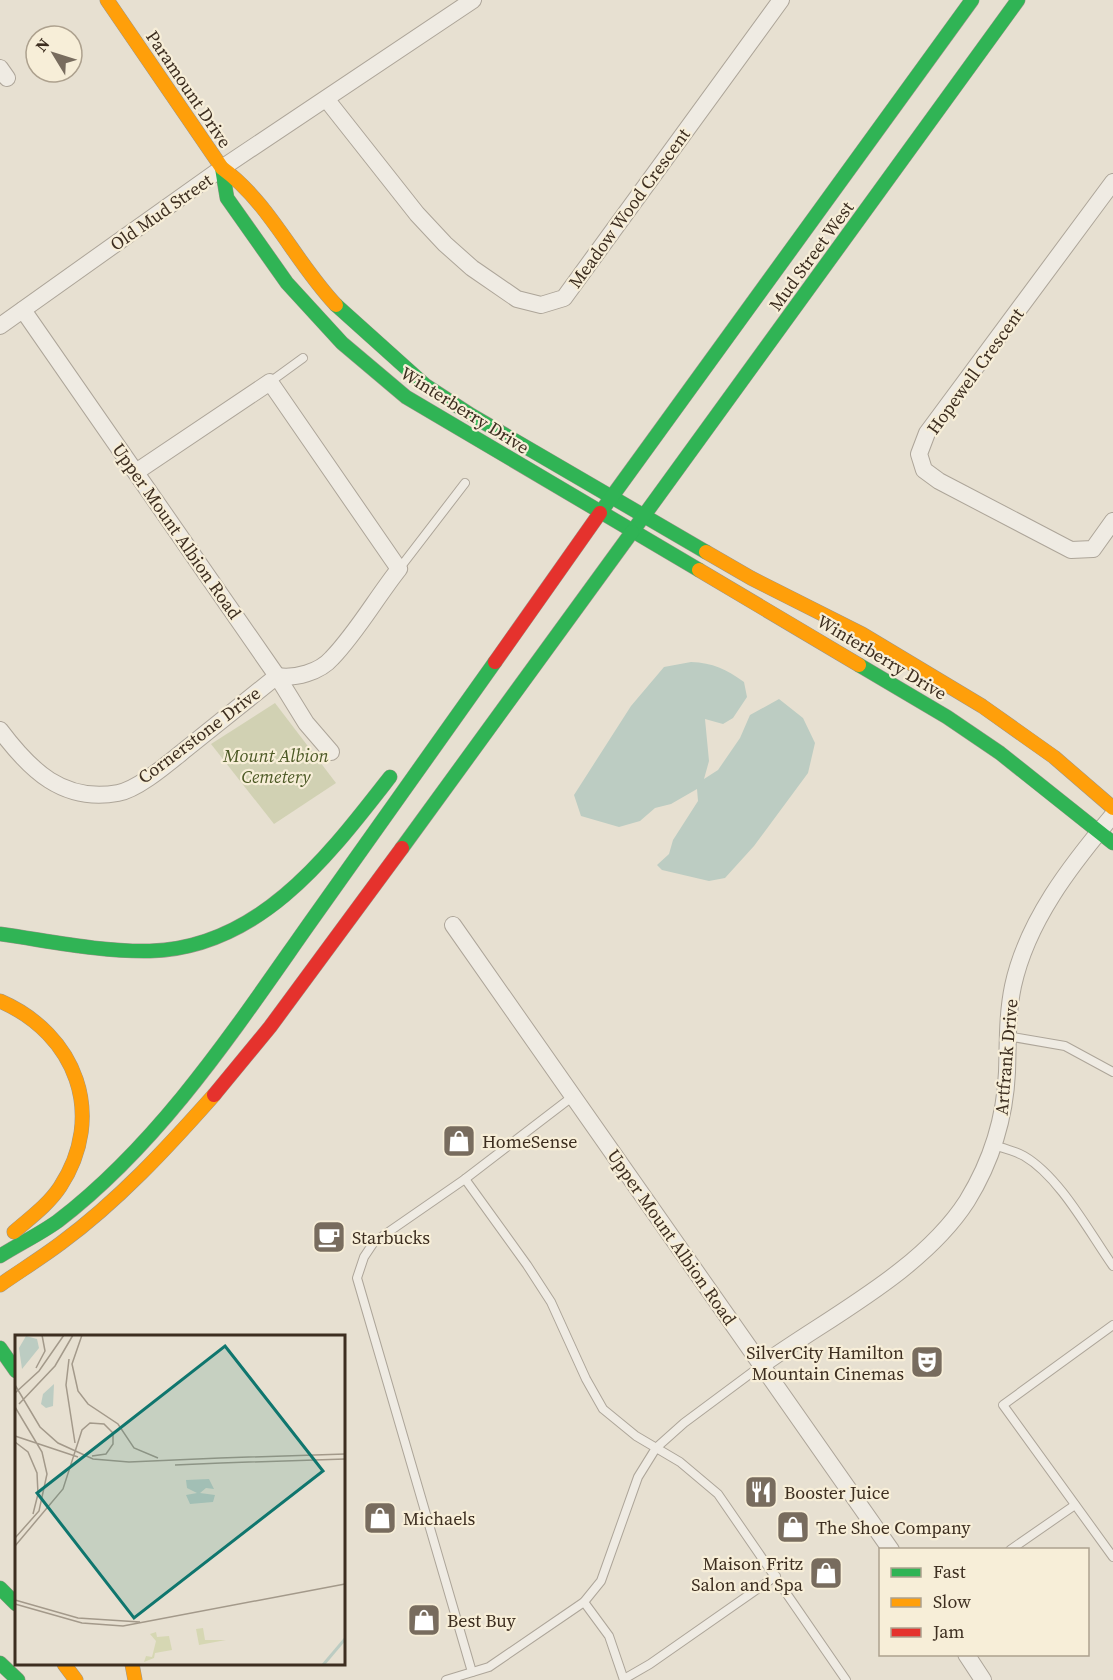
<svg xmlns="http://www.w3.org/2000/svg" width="1113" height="1680" font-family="'Source Serif 4',serif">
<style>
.cemetery{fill:#d1d1b3}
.water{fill:#bcccc2}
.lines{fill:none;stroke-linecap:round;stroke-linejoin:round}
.lane-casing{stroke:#ada599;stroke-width:10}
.street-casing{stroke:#ada599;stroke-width:18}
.fast-casing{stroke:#9c958a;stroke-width:15}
.slow-casing{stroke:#9c958a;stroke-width:15}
.jam-casing{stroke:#9c958a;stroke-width:15}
.lane{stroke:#efebe3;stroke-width:8}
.street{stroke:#efebe3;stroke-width:16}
.fast{stroke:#30b455;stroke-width:14}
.slow{stroke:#ff9f0a;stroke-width:14}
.jam{stroke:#e5322d;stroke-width:14}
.labels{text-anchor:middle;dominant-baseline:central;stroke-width:4.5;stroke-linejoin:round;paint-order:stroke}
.street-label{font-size:18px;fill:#3d2e20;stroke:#f7eed8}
.park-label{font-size:18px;font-style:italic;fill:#4d5a26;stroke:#f7eed8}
.poi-label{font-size:18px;fill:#3d2e20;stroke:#f7eed8;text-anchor:start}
.inset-river{fill:none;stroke:#bcccc2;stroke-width:3}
.inset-road{fill:none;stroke:#a3998a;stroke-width:1.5}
.view{fill:#0f766e;fill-opacity:0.15;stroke:#0f766e;stroke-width:3}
.inset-edge{fill:none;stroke:#3d2e20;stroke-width:3}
</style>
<rect width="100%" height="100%" fill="#e7e0d1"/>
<path class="cemetery" d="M275,703L336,783L274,824L211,744Z"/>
<path class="water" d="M691,662C713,663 726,669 744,682L747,697L733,718L723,724L705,719L709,761L704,779L718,770L740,738L750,715L779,699L803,718L815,743L808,773L754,846L725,878L709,881L662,870L657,865L669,854L673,840L698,801L697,789L671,804L655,808L640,821L619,827L581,816L574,795L631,706L664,667Z"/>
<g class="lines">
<g class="lane-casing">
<g id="lane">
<path d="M270,382L303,358"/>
<path d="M399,569L465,483"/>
<path d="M1007,1036L1065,1046L1113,1072"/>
<path d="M993,1145C1003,1148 1015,1151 1024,1156C1060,1177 1089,1232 1113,1266"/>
<path d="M465,1179L527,1265L551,1302L586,1379L603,1409L636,1436L680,1462L718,1494L846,1680"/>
<path d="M1113,1325L1003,1405L1113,1557"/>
<path d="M1010,1550L1075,1505"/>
<path d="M584,1602L609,1636L624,1680"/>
<path d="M472,1672L357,1278L364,1257L374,1242L465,1179L572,1097"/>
<path d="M624,1679L650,1664L776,1576"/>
<path d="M446,1680L489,1667L584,1602L601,1581L638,1477L656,1448L684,1423L762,1365"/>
</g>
</g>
<g class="street-casing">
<g id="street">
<path d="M0,68L7,78"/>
<path d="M327,100L417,214L445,244L472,268L517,299L541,305L564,298L781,0"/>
<path d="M1113,182L927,433L919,454L924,470L939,481L1071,550L1093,549L1113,521"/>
<path d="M23,310L277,676L306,723L331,752"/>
<path d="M0,326L222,168L473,0"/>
<path d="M0,730C30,770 63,803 118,793C140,789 173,759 191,745C220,722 248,699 277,676C295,679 320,672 332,658C357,632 376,598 399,569L270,382L136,472"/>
<path d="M453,925L891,1550"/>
<path d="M762,1365C829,1317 922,1271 967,1201C991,1162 1005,1117 1007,1072C1008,1043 1007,1015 1013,986C1027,921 1071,865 1113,815"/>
<path d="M966,1654L983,1680"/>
</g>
</g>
<g class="fast-casing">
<g id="fast">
<path d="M222,168L227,198L287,283L342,343L406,397L699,570"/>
<path d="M336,305L425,385L471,415L706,552"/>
<path d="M600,513L972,0"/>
<path d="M632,532L1018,0"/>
<path d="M859,665L947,717L1000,753L1113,843"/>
<path d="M402,848L632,532"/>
<path d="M0,934C50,941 100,952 150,951C260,948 329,855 390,777"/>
<path d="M0,1256C19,1244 40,1234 58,1221C161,1142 235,1029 309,924C371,837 433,749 495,662"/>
<path d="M0,1348L16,1371"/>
<path d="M0,1588L16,1604"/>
<path d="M0,1663L18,1680"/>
</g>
</g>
<g class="slow-casing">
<g id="slow">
<path d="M107,0L222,168C270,203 295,262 336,305"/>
<path d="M706,552L751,578L862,634L982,706L1054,757L1113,808"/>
<path d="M699,570L859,665"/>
<path d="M0,1001C76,1034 107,1115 60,1187C48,1205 30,1218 14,1232"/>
<path d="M0,1285C20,1271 41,1258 61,1243C118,1201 167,1148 214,1095"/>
<path d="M64,1664L76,1680"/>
<path d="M132,1664L135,1680"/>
</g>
</g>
<g class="jam-casing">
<g id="jam">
<path d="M495,662L600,513"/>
<path d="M214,1095L270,1027L402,848"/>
</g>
</g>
<use href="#lane" class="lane"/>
<use href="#street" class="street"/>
<use href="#fast" class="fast"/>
<use href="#slow" class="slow"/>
<use href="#jam" class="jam"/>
</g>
<defs>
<g id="shop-square" transform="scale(1.725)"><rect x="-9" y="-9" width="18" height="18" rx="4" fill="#786c5e" stroke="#f7eed8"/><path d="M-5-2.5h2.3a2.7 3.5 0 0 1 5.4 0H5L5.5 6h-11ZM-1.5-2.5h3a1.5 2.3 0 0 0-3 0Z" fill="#fff"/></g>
<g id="cafe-square" transform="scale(1.725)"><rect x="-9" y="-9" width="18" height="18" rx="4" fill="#786c5e" stroke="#f7eed8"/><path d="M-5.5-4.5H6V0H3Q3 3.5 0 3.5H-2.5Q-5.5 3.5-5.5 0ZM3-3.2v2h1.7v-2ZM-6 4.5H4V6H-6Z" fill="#fff"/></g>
<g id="theatre-square" transform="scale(1.725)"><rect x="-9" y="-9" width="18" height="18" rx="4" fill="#786c5e" stroke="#f7eed8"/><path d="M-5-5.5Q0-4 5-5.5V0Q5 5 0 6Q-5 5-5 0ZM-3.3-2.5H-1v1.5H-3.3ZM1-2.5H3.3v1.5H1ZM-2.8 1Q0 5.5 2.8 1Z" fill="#fff"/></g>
<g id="restaurant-square" transform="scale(1.725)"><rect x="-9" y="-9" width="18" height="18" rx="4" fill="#786c5e" stroke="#f7eed8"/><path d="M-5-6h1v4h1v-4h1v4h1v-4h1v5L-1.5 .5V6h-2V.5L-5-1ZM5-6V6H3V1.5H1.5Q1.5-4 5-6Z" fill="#fff"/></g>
</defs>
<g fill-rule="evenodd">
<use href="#shop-square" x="459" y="1141"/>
<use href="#cafe-square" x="329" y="1237"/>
<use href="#theatre-square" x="927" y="1362"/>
<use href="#restaurant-square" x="761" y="1492"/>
<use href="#shop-square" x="380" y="1518"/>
<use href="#shop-square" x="793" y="1527"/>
<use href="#shop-square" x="826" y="1573"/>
<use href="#shop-square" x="424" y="1620"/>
</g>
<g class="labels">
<g class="street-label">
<text transform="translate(189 89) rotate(56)">Paramount Drive</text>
<text transform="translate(629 208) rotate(-54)">Meadow Wood Crescent</text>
<text transform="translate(161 212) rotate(-35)">Old Mud Street</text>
<text transform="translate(811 256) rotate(-54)">Mud Street West</text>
<text transform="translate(975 371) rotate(-54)">Hopewell Crescent</text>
<text transform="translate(465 410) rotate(32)">Winterberry Drive</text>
<text transform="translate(177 531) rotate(55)">Upper Mount Albion Road</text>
<text transform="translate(882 657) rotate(31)">Winterberry Drive</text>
<text transform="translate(199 735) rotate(-37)">Cornerstone Drive</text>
<text transform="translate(1006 1057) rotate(-85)">Artfrank Drive</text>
<text transform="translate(672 1237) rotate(55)">Upper Mount Albion Road</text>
</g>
<g class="park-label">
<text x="276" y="755">Mount Albion<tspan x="276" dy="21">Cemetery</tspan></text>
</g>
<g class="poi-label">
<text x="482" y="1141">HomeSense</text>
<text x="352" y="1237">Starbucks</text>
<text x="904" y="1352" text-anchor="end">SilverCity Hamilton<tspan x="904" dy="21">Mountain Cinemas</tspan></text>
<text x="784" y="1492">Booster Juice</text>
<text x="403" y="1518">Michaels</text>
<text x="816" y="1527">The Shoe Company</text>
<text x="803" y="1563" text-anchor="end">Maison Fritz<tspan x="803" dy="21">Salon and Spa</tspan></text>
<text x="447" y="1620">Best Buy</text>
</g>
</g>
<g transform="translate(15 1335)">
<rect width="330" height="330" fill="#e7e0d1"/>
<path d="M188,293L190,305H211L184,310L181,294ZM141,297L142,302L154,301L157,315L140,318L139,323L129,327L131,321L137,322L141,306L135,299Z" fill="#d6d7b3"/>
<path d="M11,1L22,4L24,13L7,34L4,13ZM39,49L38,71L31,73L26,69L28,59ZM194,144L199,154L191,153L185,158L200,160L198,167L175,169L171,160L182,158L172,153L171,145Z" fill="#bcccc2"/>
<path class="inset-river" d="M308,330L330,304"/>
<path class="inset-road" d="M67,0L57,29L63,56L73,69L103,89L119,113L143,123M54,24L51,50L60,108M21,33L30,16L27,0M0,50L25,92L43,108L78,124L114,127L205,123M0,58L24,36L49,0M4,69L40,31L58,0M0,72L27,117L32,139L24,176L0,203M0,101L63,122M0,107L13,117L22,138L23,159L18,179M205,123L330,119M206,128L330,124M160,130L206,128M0,211L48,154L67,95L75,88L89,89L98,98V109L91,119L77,121M0,265L63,283L125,287M0,269L67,288L108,291L330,249"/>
<path class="view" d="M210,11L308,136L119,283L22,158Z"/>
<rect width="330" height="330" class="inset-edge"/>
</g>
<rect x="879" y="1548" width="210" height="108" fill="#f7eed8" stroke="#ada18e" stroke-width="1.5"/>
<rect x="891" y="1568" width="30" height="9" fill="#30b455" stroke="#ada18e" stroke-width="1.5"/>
<text x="933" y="1578" font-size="18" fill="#3d2e20">Fast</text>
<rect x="891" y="1598" width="30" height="9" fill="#ff9f0a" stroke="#ada18e" stroke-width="1.5"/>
<text x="933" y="1608" font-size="18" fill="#3d2e20">Slow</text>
<rect x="891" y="1628" width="30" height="9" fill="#e5322d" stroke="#ada18e" stroke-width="1.5"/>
<text x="933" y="1638" font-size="18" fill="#3d2e20">Jam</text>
<g transform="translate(54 54) rotate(308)"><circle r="28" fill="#f7eed8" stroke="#ada18e" stroke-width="1.5"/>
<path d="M0-4.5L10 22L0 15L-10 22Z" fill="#786c5e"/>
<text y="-9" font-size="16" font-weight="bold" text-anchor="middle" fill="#3d2e20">N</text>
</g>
</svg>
